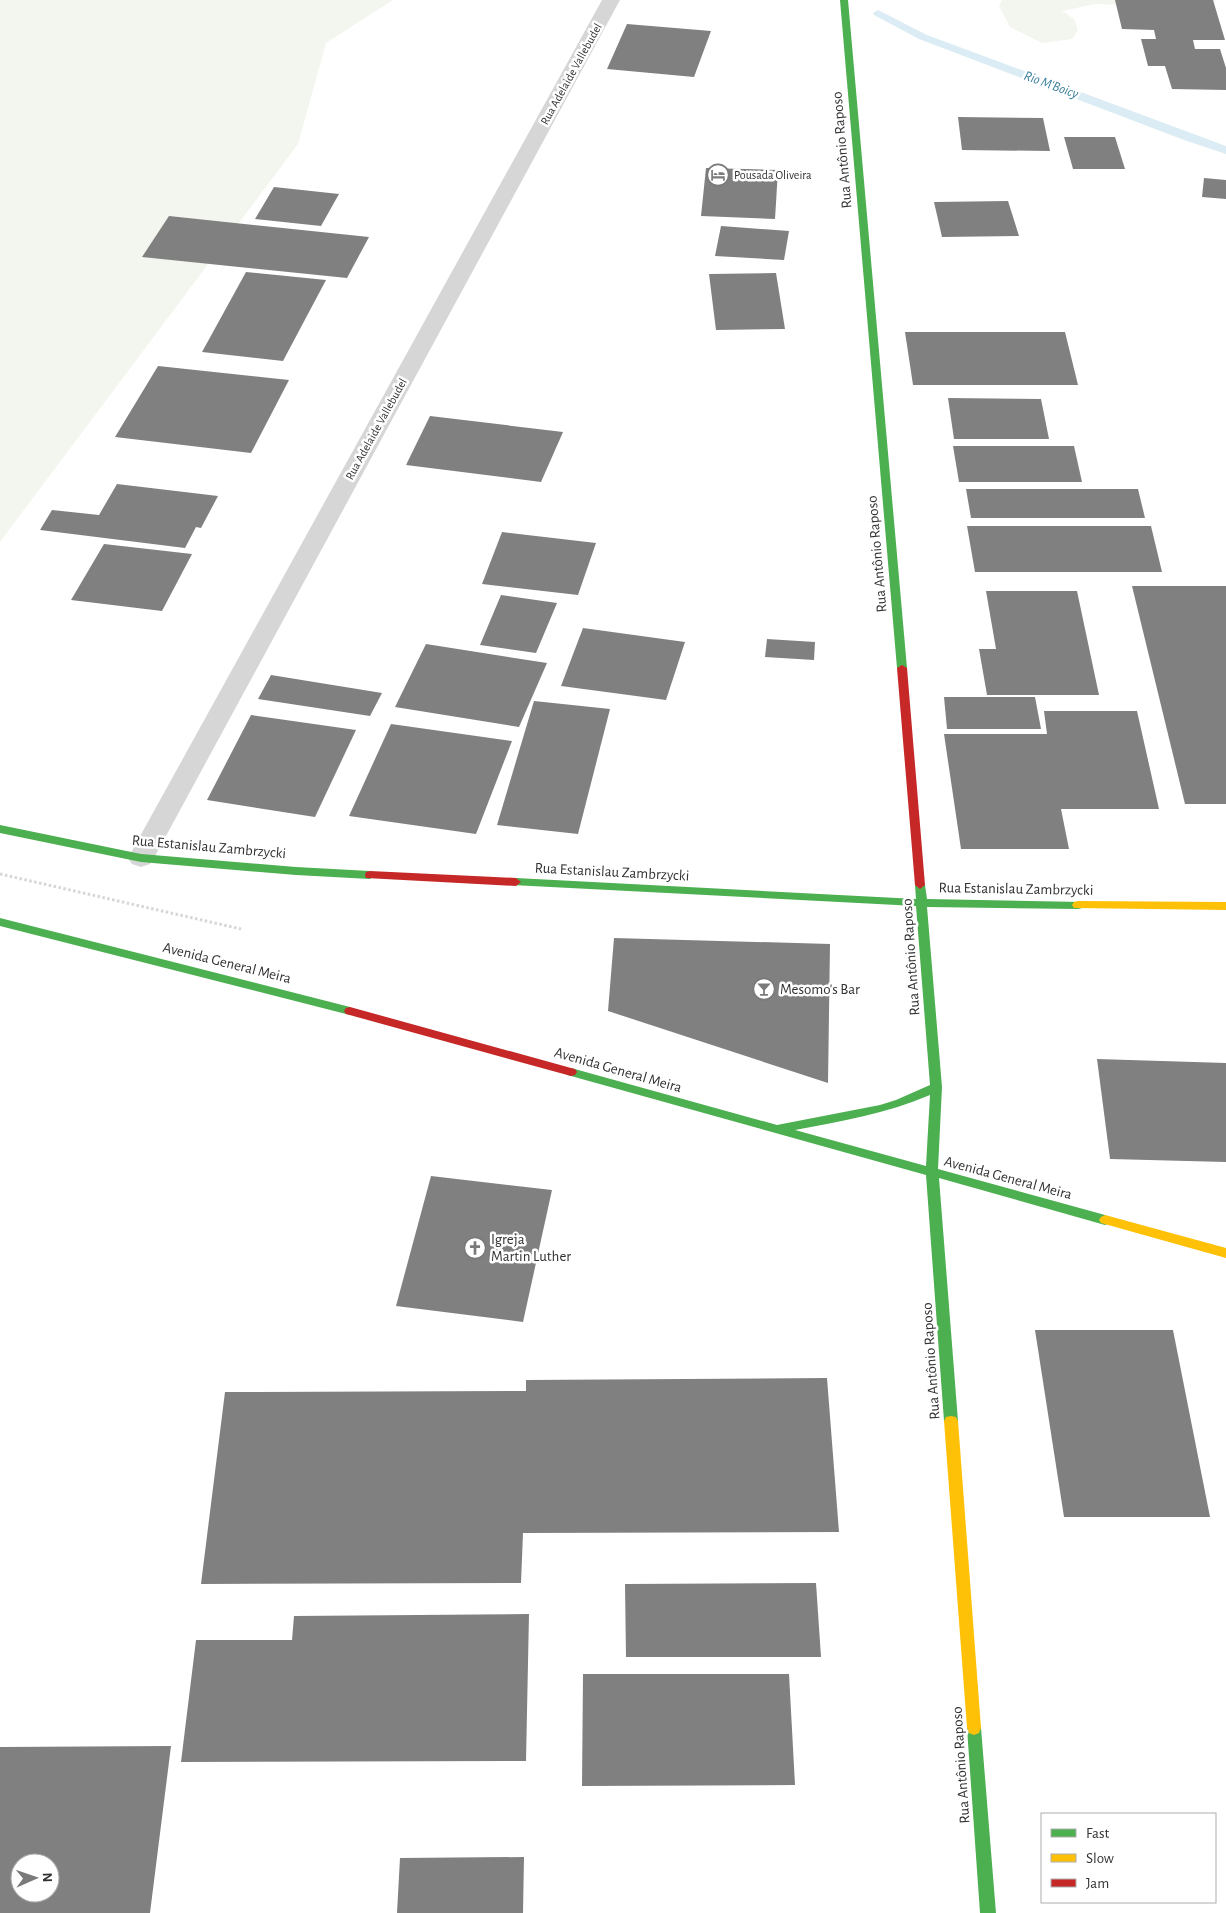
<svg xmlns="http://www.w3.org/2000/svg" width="1226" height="1913" font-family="'Alegreya Sans',sans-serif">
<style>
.green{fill:#f3f6ee}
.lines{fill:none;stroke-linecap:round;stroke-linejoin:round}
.stream{fill:#dbecf4;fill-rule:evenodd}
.building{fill:#808080;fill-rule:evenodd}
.path{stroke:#d6d6d6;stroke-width:3;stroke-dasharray:2.5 2.5;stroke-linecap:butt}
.street{fill:#d6d6d6;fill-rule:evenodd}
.fast{fill:#4caf50;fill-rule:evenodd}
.slow{fill:#ffc107;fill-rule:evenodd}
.jam{fill:#c62828;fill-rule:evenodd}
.labels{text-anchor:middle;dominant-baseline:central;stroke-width:5;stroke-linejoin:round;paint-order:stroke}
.far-street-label{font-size:12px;fill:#323232;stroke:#fff}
.far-poi-label{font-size:12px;fill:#323232;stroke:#fff;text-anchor:start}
.far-water-label{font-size:14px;font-style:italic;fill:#387d9c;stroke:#fff}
.street-label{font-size:15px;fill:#323232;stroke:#fff}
.poi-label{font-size:15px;fill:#323232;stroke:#fff;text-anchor:start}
</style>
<rect width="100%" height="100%" fill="#fff"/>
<g class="green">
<path d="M0,0H393L326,43L298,144L0,542Z"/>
<path d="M1002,0H1216L1211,8L1095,4L1062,11L1074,19L1078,30L1072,39L1042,43L1010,27L999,6Z"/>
</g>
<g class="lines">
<path class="stream" d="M878,10L927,35L1226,146V154L1184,140L919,39L874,15L873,13Z"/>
</g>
<g class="building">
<path d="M1115,0H1213L1225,40H1193L1195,49H1220L1226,68V90L1172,89L1165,66H1148L1141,39H1156L1154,30L1122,29Z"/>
<path d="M627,24L711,31L694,77L607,69Z"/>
<path d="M958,117L1043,118L1050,151L962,150Z"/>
<path d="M1064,137H1115L1125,169H1073Z"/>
<path d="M706,168L778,170L775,219L701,216Z"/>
<path d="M1204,178L1226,180V199L1202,197Z"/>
<path d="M274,187L339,194L321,226L255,219Z"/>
<path d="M1008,201L1019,236L942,237L934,202Z"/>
<path d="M169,216L369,237L347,278L142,257Z"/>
<path d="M721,226L789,231L784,260L715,256Z"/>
<path d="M246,272L326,280L283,361L202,352Z"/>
<path d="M776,273L785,329L716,330L709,274Z"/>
<path d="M905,332H1065L1078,385H913Z"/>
<path d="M158,366L289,380L251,453L115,437Z"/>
<path d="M948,398L1041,399L1049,439H954Z"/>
<path d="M430,416L563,432L541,482L406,465Z"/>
<path d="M953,446H1074L1082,482H959Z"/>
<path d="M117,484L218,496L201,528L196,527L185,548L40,530L52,510L99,515Z"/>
<path d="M966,489H1138L1145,518H971Z"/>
<path d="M967,526H1151L1162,572H975Z"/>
<path d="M502,532L596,543L578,595L482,584Z"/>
<path d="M104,544L192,554L162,611L71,600Z"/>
<path d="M1132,586H1226V804H1185Z"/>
<path d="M986,591H1077L1099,695H987L979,649H996Z"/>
<path d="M501,595L557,603L536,653L480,645Z"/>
<path d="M583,628L685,642L666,700L561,686Z"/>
<path d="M767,639L815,642L814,660L765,657Z"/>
<path d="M426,644L547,663L519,727L395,707Z"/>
<path d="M271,675L382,693L370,716L258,699Z"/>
<path d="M944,697H1035L1041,729H947Z"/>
<path d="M534,701L610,709L578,834L497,825Z"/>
<path d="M1044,711H1137L1159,809H1061L1069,849H961L944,734H1047Z"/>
<path d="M251,715L356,730L315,817L207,800Z"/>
<path d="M391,724L512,741L476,834L349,816Z"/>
<path d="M614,938L830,944L828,1083L608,1011Z"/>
<path d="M1097,1059L1226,1063V1162L1110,1159Z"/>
<path d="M431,1176L552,1190L523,1322L396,1306Z"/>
<path d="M1035,1330H1173L1210,1517H1064Z"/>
<path d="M827,1378L839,1532L523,1533L521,1583L201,1584L225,1392L526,1391V1380Z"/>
<path d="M816,1583L821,1657H626L625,1584Z"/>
<path d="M529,1614L526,1761L181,1762L196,1640H292L294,1616Z"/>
<path d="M583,1674H789L795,1785L582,1786Z"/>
<path d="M171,1746L150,1913H0V1747ZM20,1863H50V1893H20Z"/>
<path d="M524,1857L523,1913H397L400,1858Z"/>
</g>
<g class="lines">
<path class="path" d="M0,874L241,929"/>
<path class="street" d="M602,0H620L154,858L150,864L141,867L132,864L128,858Z"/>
<g class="fast">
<path d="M840,0H848L907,668L902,671L897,668Z"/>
<path d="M0,825L141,854L296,867L370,871L375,875L370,879L296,875L141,862L0,833Z"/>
<path d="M516,878L916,899L915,885L920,881L925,885L927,899L1082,902L1084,905L1082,908L1078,909L927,907L942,1087L938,1169L1105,1215L1109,1217L1111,1220L1109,1223L1105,1225L939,1178L958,1421L956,1425L951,1426L946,1425L944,1421L926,1175L571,1076L567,1075L565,1072L567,1069L571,1068L777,1125L880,1105L896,1100L930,1085L916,906L512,885L511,882L512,879ZM930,1095L926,1166L795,1130C841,1121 886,1114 930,1095Z"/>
<path d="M0,918L350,1007L356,1011L350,1015L0,926Z"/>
<path d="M974,1721L979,1723L981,1728L996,1913H980L967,1728L969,1723Z"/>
</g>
<g class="slow">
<path d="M1078,901L1226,902V910L1074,908L1072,905L1074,902Z"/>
<path d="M1105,1215L1226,1248V1258L1101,1223L1099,1220L1101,1217Z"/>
<path d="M951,1416L956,1417L958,1421L981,1728L979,1733L974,1735L969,1733L967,1728L944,1421L946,1417Z"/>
</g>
<g class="jam">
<path d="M902,665L907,668L925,885L920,889L915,885L897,668Z"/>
<path d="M370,871L516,878L521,882L516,886L366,878L365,875L366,872Z"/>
<path d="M350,1007L571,1068L575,1069L577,1072L575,1075L571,1076L346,1014L344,1011L346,1008Z"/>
</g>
</g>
<defs>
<g id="hotel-ring" transform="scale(1.125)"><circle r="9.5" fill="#fff" stroke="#7a7a7a" stroke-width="1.5"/><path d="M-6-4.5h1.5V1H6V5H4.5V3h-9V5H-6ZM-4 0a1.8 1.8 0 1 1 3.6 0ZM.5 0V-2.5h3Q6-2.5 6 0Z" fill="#7a7a7a"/></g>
<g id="bar-ring" transform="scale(1.125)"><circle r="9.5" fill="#fff" stroke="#7a7a7a" stroke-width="1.5"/><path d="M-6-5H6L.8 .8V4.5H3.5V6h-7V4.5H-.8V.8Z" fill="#7a7a7a"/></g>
<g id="church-ring" transform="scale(1.125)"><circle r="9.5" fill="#fff" stroke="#7a7a7a" stroke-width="1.5"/><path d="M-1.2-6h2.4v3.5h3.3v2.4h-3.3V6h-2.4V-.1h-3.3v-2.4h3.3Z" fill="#7a7a7a"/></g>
</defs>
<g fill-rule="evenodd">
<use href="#hotel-ring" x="718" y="175"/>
<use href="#bar-ring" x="764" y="989"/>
<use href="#church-ring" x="475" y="1248"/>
</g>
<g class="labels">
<g class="far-street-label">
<text transform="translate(571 74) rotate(-61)">Rua Adelaide Vallebudel</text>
<text transform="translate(376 429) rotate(-61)">Rua Adelaide Vallebudel</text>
</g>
<g class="far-poi-label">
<text x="734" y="175">Pousada Oliveira</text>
</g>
<g class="far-water-label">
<text transform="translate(1051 85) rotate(20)">Rio M'Boicy</text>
</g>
<g class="street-label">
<text transform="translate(842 150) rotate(-95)">Rua Antônio Raposo</text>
<text transform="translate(877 554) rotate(-95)">Rua Antônio Raposo</text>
<text transform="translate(209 847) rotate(5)">Rua Estanislau Zambrzycki</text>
<text transform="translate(612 872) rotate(3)">Rua Estanislau Zambrzycki</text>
<text transform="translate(1016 889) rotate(1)">Rua Estanislau Zambrzycki</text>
<text transform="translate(911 957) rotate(-94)">Rua Antônio Raposo</text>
<text transform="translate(227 963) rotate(14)">Avenida General Meira</text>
<text transform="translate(618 1070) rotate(16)">Avenida General Meira</text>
<text transform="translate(1008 1178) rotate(15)">Avenida General Meira</text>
<text transform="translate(931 1361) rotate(-94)">Rua Antônio Raposo</text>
<text transform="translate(961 1765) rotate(-94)">Rua Antônio Raposo</text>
</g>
<g class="poi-label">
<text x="780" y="989">Mesomo's Bar</text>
<text x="491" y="1239">Igreja<tspan x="491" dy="17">Martin Luther</tspan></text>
</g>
</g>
<rect x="1041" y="1813" width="175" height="90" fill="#ffffff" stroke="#adadad"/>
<rect x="1051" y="1829" width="25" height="8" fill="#4caf50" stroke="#adadad"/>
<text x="1086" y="1838" font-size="15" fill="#323232">Fast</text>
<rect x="1051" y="1854" width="25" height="8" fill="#ffc107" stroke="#adadad"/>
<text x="1086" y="1863" font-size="15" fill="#323232">Slow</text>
<rect x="1051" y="1879" width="25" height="8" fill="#c62828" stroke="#adadad"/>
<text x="1086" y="1888" font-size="15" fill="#323232">Jam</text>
<g transform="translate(35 1878) rotate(88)"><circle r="24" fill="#ffffff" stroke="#adadad"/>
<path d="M0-4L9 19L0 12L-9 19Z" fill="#7a7a7a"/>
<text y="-8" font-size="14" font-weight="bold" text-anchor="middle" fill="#323232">N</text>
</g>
</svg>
